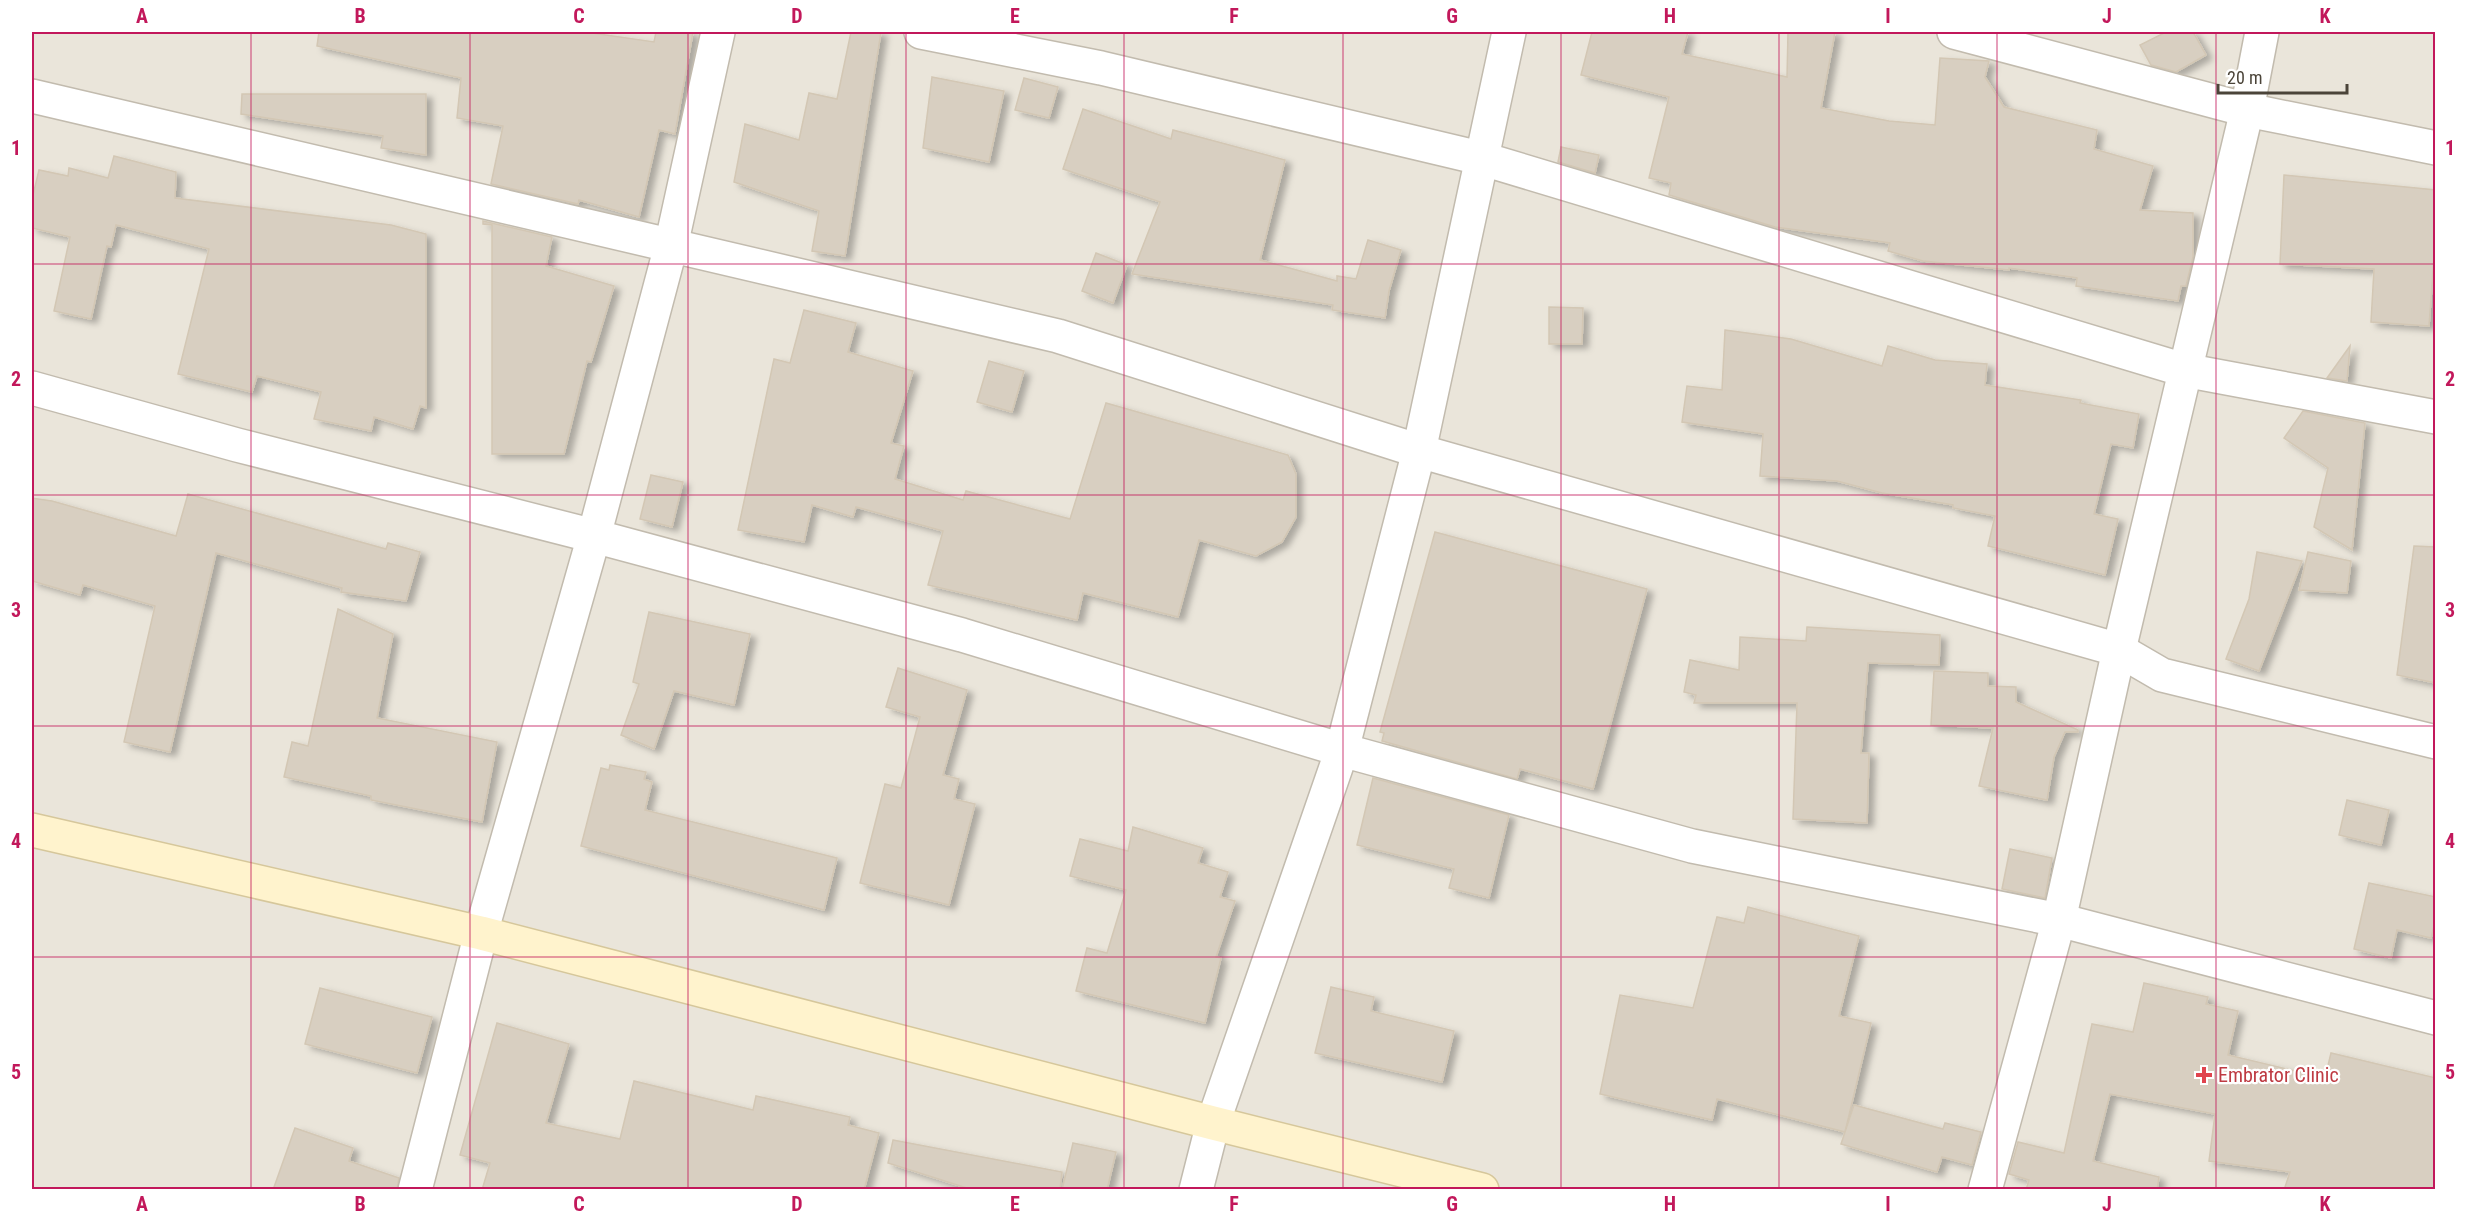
<svg xmlns="http://www.w3.org/2000/svg" width="2467" height="1221" font-family="'Roboto Condensed',sans-serif">
<style>
.residential{fill:#eae5da}
.building{fill:#d8cfc1;stroke:#d3c7b4;stroke-width:1.5;filter:url(#shadow)}
.lines{fill:none;stroke-linecap:round;stroke-linejoin:round}
.street-casing{stroke:#c2bbae;stroke-width:36}
.secondary-casing{stroke:#d6c79b;stroke-width:36}
.street{stroke:#fff;stroke-width:33}
.secondary{stroke:#fff3cd;stroke-width:33}
.grid{fill:none;stroke:#c2185b;stroke-width:1.5;stroke-opacity:0.55}
.health-dot{fill:#e0444e;stroke:#fff;stroke-width:2}
.labels{text-anchor:middle;dominant-baseline:central;stroke-width:4.5;stroke-linejoin:round;paint-order:stroke}
.health-label{font-size:20px;fill:#be3a42;stroke:#fff;text-anchor:start}
.neatline{fill:none;stroke:#c2185b;stroke-width:2}
.grid-label{font-size:20px;text-anchor:middle;font-weight:bold;fill:#c2185b}
</style>
<defs>
<filter id="shadow"><feDropShadow dx="6" dy="4" stdDeviation="3" flood-color="#0004"/></filter>
</defs>
<rect width="100%" height="100%" fill="#f6f3ec"/>
<rect class="residential" x="32" y="32" width="2403" height="1157"/>
<g class="building">
<path d="M319,32H585L654,42L656,32H693L675,134L659,130L639,217L579,200L578,204L491,184L503,126L457,118L461,78L317,46Z"/>
<path d="M851,32H881L845,256L812,251L819,211L734,182L745,124L799,140L809,93L837,99Z"/>
<path d="M1592,32H1688L1682,54L1787,77L1788,32H1835L1821,108L1889,121L1935,125L1940,58L1989,61L1985,77L2004,107L2097,130L2094,149L2153,166L2140,210L2193,213V257L2186,286H2181L2178,301L2076,286L2077,278L2009,268V270L1923,261L1888,251L1890,243L1775,227L1669,195L1671,183L1649,178L1669,97L1581,75Z"/>
<path d="M2166,32H2193L2206,55L2176,72L2151,65L2140,45Z"/>
<path d="M932,77L1004,91L989,162L923,148Z"/>
<path d="M1024,78L1058,87L1049,118L1015,110Z"/>
<path d="M242,94H426V155L381,148L383,136L241,114Z"/>
<path d="M1083,109L1171,139L1173,130L1285,160L1260,260L1337,281V276L1356,279L1368,240L1401,250L1389,291L1385,318L1332,310L1333,305L1132,274L1160,202L1063,169Z"/>
<path d="M1561,147L1599,155L1595,173L1558,162Z"/>
<path d="M114,156L176,172L175,198L391,225L426,234V408L420,406L413,429L374,417L371,431L314,419L321,392L257,376L252,392L178,374L209,249L116,225L111,247L107,246L91,319L54,311L70,237L32,228V199L39,170L68,176L69,168L108,178Z"/>
<path d="M2284,175L2436,190V230L2429,326L2371,322L2374,269L2280,264Z"/>
<path d="M483,221L552,237L546,266L614,286L591,362L587,361L564,454H492V225L483,224Z"/>
<path d="M1096,253L1127,265L1113,303L1082,291Z"/>
<path d="M1549,307L1583,308L1582,344H1549Z"/>
<path d="M804,310L856,323L848,352L913,371L891,443L904,446L895,479L963,500L966,491L1070,519L1106,403L1288,455L1296,474V517L1282,542L1256,556L1199,540L1178,617L1083,593L1077,620L928,585L943,531L856,507L853,517L812,505L804,542L738,530L774,359L790,363Z"/>
<path d="M1725,330L1791,339L1882,366L1888,346L1935,360L1987,364L1985,385L2081,400L2080,403L2139,414L2133,448L2111,444L2094,514L2118,519L2105,575L1988,546L1995,516L1953,508V505L1882,493L1837,481L1760,476L1763,434L1682,422L1687,386L1722,390Z"/>
<path d="M2350,346L2347,381L2327,378Z"/>
<path d="M989,361L1024,371L1012,412L977,402Z"/>
<path d="M2303,411L2365,423L2352,550L2314,527L2328,468L2284,438Z"/>
<path d="M651,475L683,482L672,527L640,519Z"/>
<path d="M188,494L386,549L388,543L420,552L406,601L341,592L342,588L216,553L170,752L124,742L155,606L83,585L80,595L32,581V498L52,501L176,536Z"/>
<path d="M1435,532L1647,589L1593,789L1520,769L1517,779L1382,741L1384,733L1380,732Z"/>
<path d="M2414,546L2436,547V683L2397,675Z"/>
<path d="M2257,552L2302,561L2259,671L2226,659L2249,599Z"/>
<path d="M2308,552L2351,561L2347,593L2299,590Z"/>
<path d="M338,609L393,634L377,718L497,742L482,822L371,800V796L284,777L292,742L308,746Z"/>
<path d="M649,612L750,634L734,705L674,691L654,749L621,735L639,684L633,682Z"/>
<path d="M1807,627L1940,635L1939,665L1868,663L1861,753H1869L1867,823L1793,819L1797,703H1694L1696,695L1684,692L1690,660L1739,670L1740,637L1806,641Z"/>
<path d="M898,668L967,690L943,775L959,779L954,799L975,804L949,905L860,883L885,784L901,788L920,717L886,707Z"/>
<path d="M1934,671L1988,673V686L2016,687V702L2078,730V732H2065L2054,757L2047,800L1979,786L1993,728L1931,725Z"/>
<path d="M610,765L646,772L644,779L652,782L645,810L837,858L824,910L581,846L601,768L609,770Z"/>
<path d="M1373,778L1509,815L1489,898L1449,888L1454,869L1357,845Z"/>
<path d="M2347,800L2389,810L2381,845L2339,835Z"/>
<path d="M1133,827L1203,848L1198,863L1228,872L1220,897L1235,901L1216,957L1221,958L1205,1023L1076,991L1087,948L1107,953L1126,890L1070,876L1080,839L1128,851Z"/>
<path d="M2010,849L2052,858L2045,898L2002,889Z"/>
<path d="M2369,883L2436,897V918L2431,938L2397,930L2391,958L2354,949Z"/>
<path d="M1748,907L1859,936L1839,1016L1871,1023L1845,1132L1717,1099L1712,1120L1600,1094L1620,995L1693,1008L1717,917L1744,923Z"/>
<path d="M2144,983L2208,997L2206,1004L2238,1011L2228,1055L2325,1078L2331,1053L2436,1078V1190H2284L2290,1172L2209,1161L2215,1114L2110,1094L2093,1161L2159,1177L2157,1190H2026L2029,1180L2009,1174L2018,1142L2064,1153L2092,1024L2133,1032Z"/>
<path d="M1331,987L1374,997L1371,1011L1454,1031L1442,1082L1315,1053Z"/>
<path d="M320,988L432,1017L417,1073L305,1044Z"/>
<path d="M497,1023L569,1044L546,1123L620,1139L634,1081L753,1110L756,1096L850,1117L848,1125L879,1133L864,1190H482L490,1163L460,1155Z"/>
<path d="M1854,1105L1943,1129L1945,1123L1981,1132L1972,1165L1942,1157L1937,1172L1841,1144Z"/>
<path d="M295,1128L353,1148L349,1161L399,1178L397,1190H273Z"/>
<path d="M893,1140L1062,1172L1060,1190H973L888,1163Z"/>
<path d="M1073,1143L1116,1152L1107,1190H1062Z"/>
</g>
<g class="lines">
<g class="street-casing">
<g id="street">
<path d="M921,32L1101,68L1480,158L2184,370L2436,417"/>
<path d="M1954,32L2247,110L2436,148"/>
<path d="M32,96L1058,336L1419,451L2119,650L2162,675L2436,742"/>
<path d="M32,388L237,445L594,536L962,635L1342,750L1692,846L2059,920L2436,1018"/>
<path d="M415,1190L481,933L594,536L671,246L718,32"/>
<path d="M1196,1190L1213,1123L1342,750L1419,451L1509,32"/>
<path d="M1985,1190L2059,920L2119,650L2247,110L2262,32"/>
</g>
</g>
<g class="secondary-casing">
<path id="secondary" d="M32,830L481,933L1213,1123L1482,1190"/>
</g>
<use href="#street" class="street"/>
<use href="#secondary" class="secondary"/>
</g>
<path class="grid" d="M251,32V1190M470,32V1190M688,32V1190M906,32V1190M1124,32V1190M1343,32V1190M1561,32V1190M1779,32V1190M1997,32V1190M2216,32V1190M32,264H2436M32,495H2436M32,726H2436M32,957H2436"/>
<path class="health-dot" d="M2201 1066h6v6h6v6h-6v6h-6v-6h-6v-6h6z"/>
<g class="labels">
<g class="health-label">
<text x="2218" y="1075">Embrator Clinic</text>
</g>
</g>
<rect width="2467" height="1221" fill="none" stroke="#ffffff" stroke-width="66"/>
<path d="M2218 84v9h129v-9" fill="none" stroke="#4b4439" stroke-width="3"/>
<text x="2227" y="84" font-size="18" fill="#4b4439" stroke="#ffffff" stroke-width="4.5" paint-order="stroke">20 m</text>
<rect x="33" y="33" width="2401" height="1155" class="neatline"/>
<g class="grid-label">
<text x="142" y="23">A</text>
<text x="360" y="23">B</text>
<text x="579" y="23">C</text>
<text x="797" y="23">D</text>
<text x="1015" y="23">E</text>
<text x="1234" y="23">F</text>
<text x="1452" y="23">G</text>
<text x="1670" y="23">H</text>
<text x="1888" y="23">I</text>
<text x="2107" y="23">J</text>
<text x="2325" y="23">K</text>
<text x="16" y="155">1</text>
<text x="2450" y="155">1</text>
<text x="16" y="386">2</text>
<text x="2450" y="386">2</text>
<text x="16" y="617">3</text>
<text x="2450" y="617">3</text>
<text x="16" y="848">4</text>
<text x="2450" y="848">4</text>
<text x="16" y="1079">5</text>
<text x="2450" y="1079">5</text>
<text x="142" y="1211">A</text>
<text x="360" y="1211">B</text>
<text x="579" y="1211">C</text>
<text x="797" y="1211">D</text>
<text x="1015" y="1211">E</text>
<text x="1234" y="1211">F</text>
<text x="1452" y="1211">G</text>
<text x="1670" y="1211">H</text>
<text x="1888" y="1211">I</text>
<text x="2107" y="1211">J</text>
<text x="2325" y="1211">K</text>
</g>
</svg>
